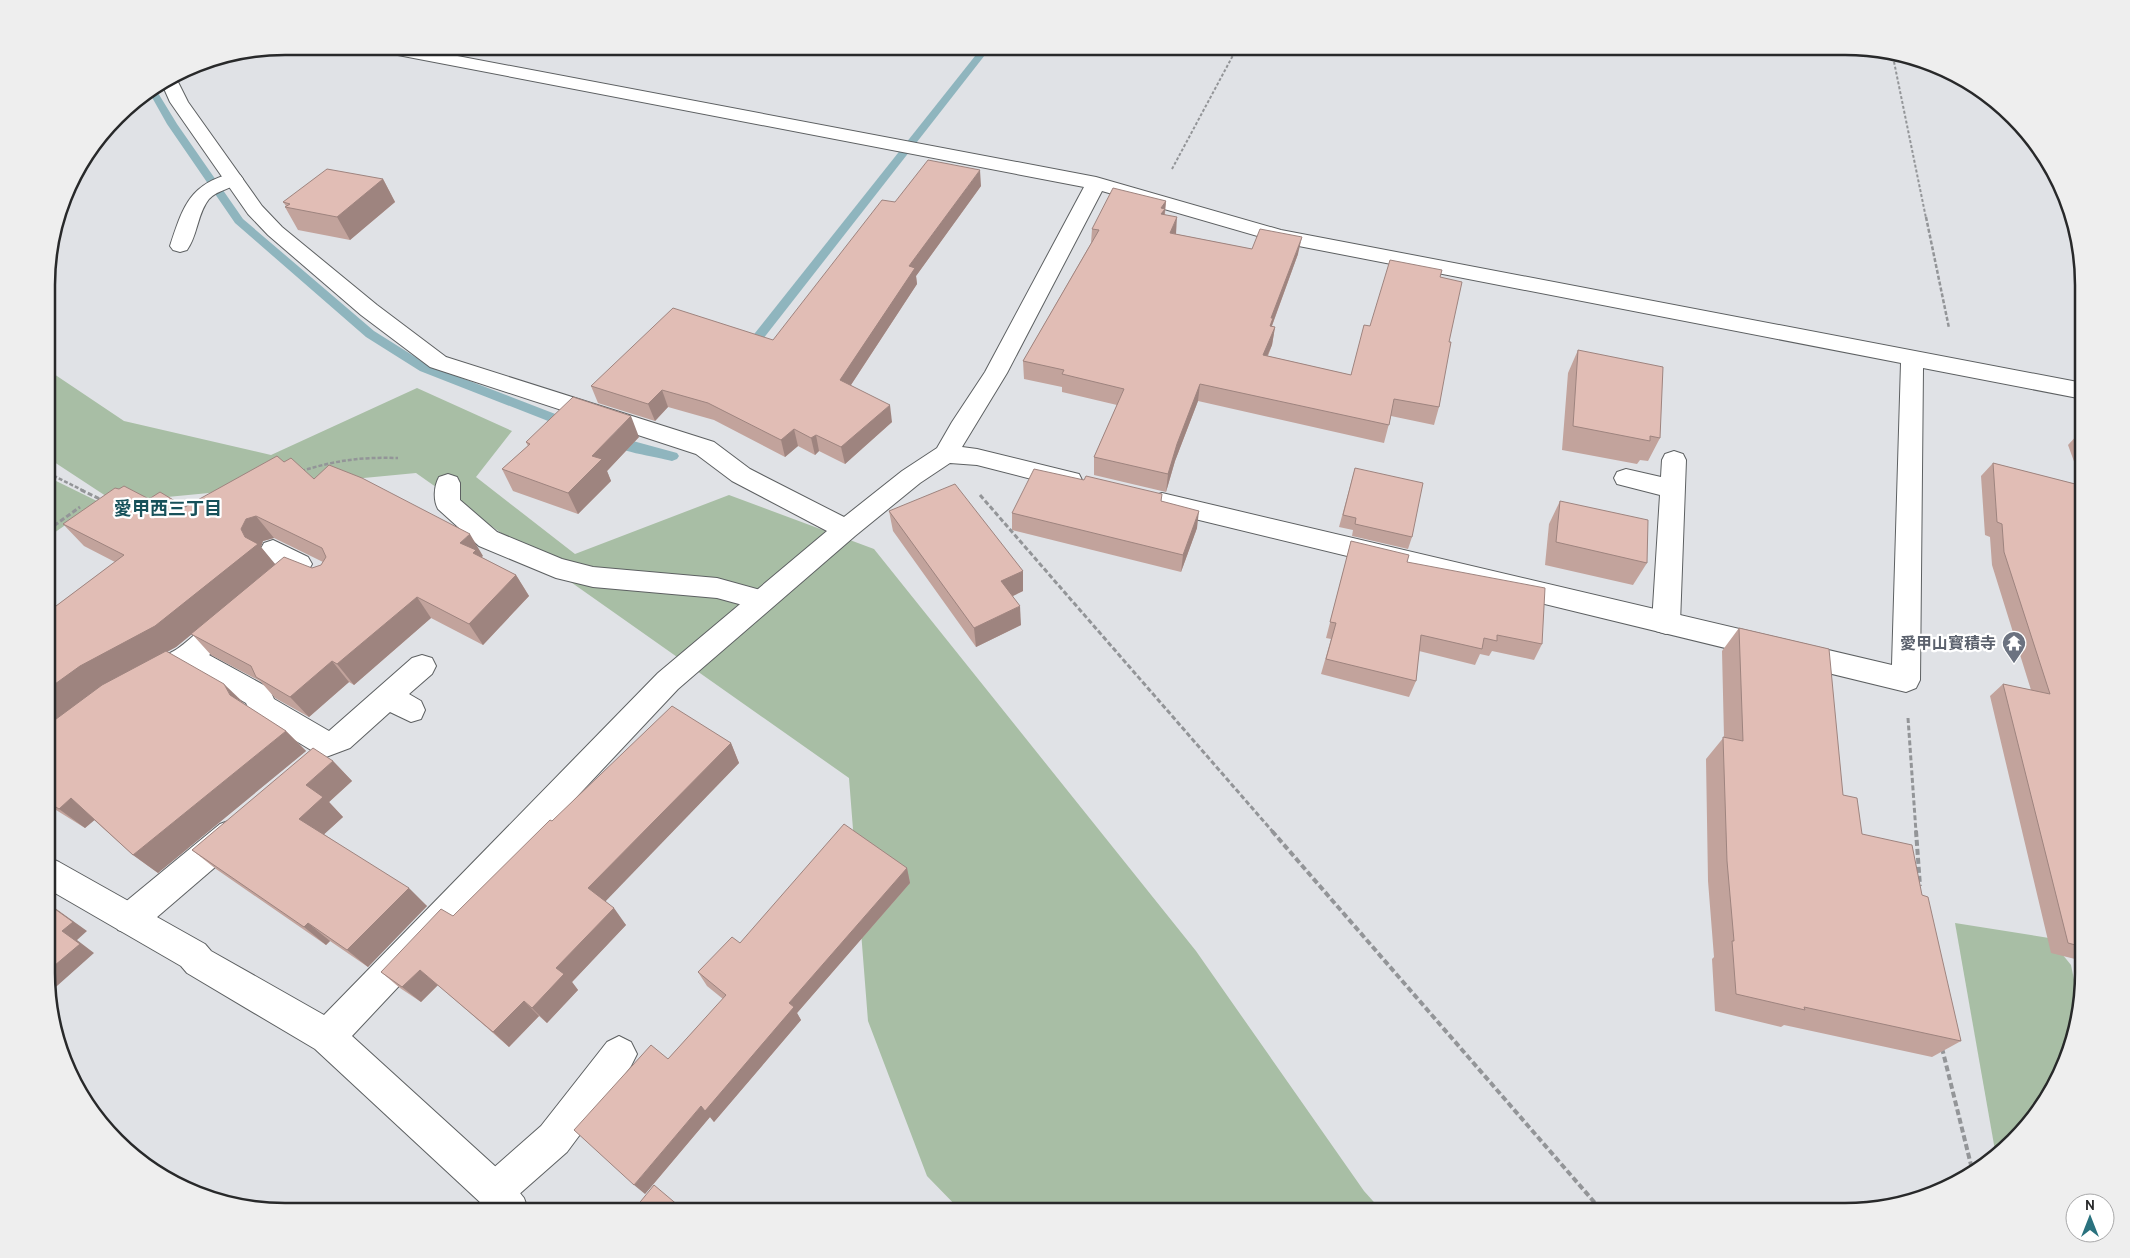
<svg xmlns="http://www.w3.org/2000/svg" width="2130" height="1258" font-family="Cabin,'Noto Sans JP',sans-serif">
<style>
.green{fill:#a8bea5}
.lines{fill:none;stroke-linecap:round;stroke-linejoin:round}
.stream{fill:#8fb5be;fill-rule:evenodd}
.lane-casing{stroke:#5d6062;stroke-width:2}
.street-casing{stroke:#5d6062;stroke-width:2}
.path-far3{stroke:#939598;stroke-width:2;stroke-dasharray:3 2;stroke-linecap:butt}
.path-far2{stroke:#939598;stroke-width:2.5;stroke-dasharray:4 2;stroke-linecap:butt}
.path-far1{stroke:#939598;stroke-width:3;stroke-dasharray:5 2.5;stroke-linecap:butt}
.path{stroke:#939598;stroke-width:4;stroke-dasharray:6 3;stroke-linecap:butt}
.lane{fill:#fff;fill-rule:evenodd}
.street{fill:#fff;fill-rule:evenodd}
.wall{fill:#c2a39c;fill-rule:evenodd}
.shaded-wall{fill:#9e847f}
.building{fill:#e1bdb5;stroke:#9e847f}
.labels{text-anchor:middle;dominant-baseline:central;stroke-width:4.5;stroke-linejoin:round;paint-order:stroke}
.worship-label{font-size:16px;font-weight:bold;fill:#5b616d;stroke:#fff;text-anchor:end}
.neighbourhood-label{font-size:18px;font-weight:bold;fill:#17515a;stroke:#fff}
.rim{fill:none;stroke:#28292a;stroke-width:2.5}
</style>
<rect width="100%" height="100%" fill="#e0e2e6"/>
<g class="green">
<path d="M48,370L124,421L271,455L417,388L512,431L476,477L575,554L729,495L874,549L1196,951L1364,1191L1382,1211L962,1212L927,1176L868,1021L849,778L416,473L115,502L48,458Z"/>
<path d="M48,477L99,502L48,537Z"/>
<path d="M1955,923L2049,938L2071,965L2079,1004L2052,1093L2014,1142L1996,1156Z"/>
</g>
<g class="lines">
<g class="stream">
<path d="M983,46H992L763,339H755L753,336L755,333Z"/>
<path d="M155,88L177,124L243,219L374,331L428,365L576,422L577,425L576,428H566L420,371L366,337L235,223L167,124L149,92Z"/>
<path d="M611,435L677,453L679,456L677,459L672,461C658,457 612,451 604,440L606,437Z"/>
</g>
<g class="lane-casing">
<g id="lane">
<path d="M233,173L240,175L243,179C235,189 218,189 209,199C197,214 198,235 187,250L180,252L173,250L170,246C183,207 189,184 233,173Z"/>
<path d="M1674,451L1683,454L1686,460L1680,623L1676,631L1666,634L1656,631L1652,623L1660,495L1617,484L1614,478L1617,472L1626,469L1661,477L1662,460L1665,454Z"/>
<path d="M448,474L457,477L460,483V500L497,532L562,559L593,567L717,578L771,593L774,600L771,607L761,610L717,598L593,587L556,578L479,546L438,509C433,500 434,486 439,477Z"/>
<path d="M273,540L308,557L312,564L308,571C293,576 268,564 260,550L264,543Z"/>
<path d="M231,610L241,613L245,621L241,629L209,655L269,688L274,699L329,731L412,658L422,655L432,658L436,666L432,674L409,694L421,701L425,710L421,719L411,722L390,712L350,748L326,757L316,753L251,714L246,703L187,670L149,689L139,685L135,677C143,662 163,658 177,649C195,637 210,617 231,610Z"/>
<path d="M231,820L242,824L247,834L242,844L142,930L130,934L118,930L114,919L118,908L220,824Z"/>
<path d="M619,1036L631,1042L637,1054L631,1066L567,1152L508,1204L495,1210L482,1204L476,1191L482,1178L541,1126L607,1042Z"/>
</g>
</g>
<g class="street-casing">
<path id="street" d="M369,46H405L1096,177L1281,230L2083,383V399L1923,368L1920,680L1916,688L1906,692L1162,511L1153,508L1149,502L1153,496L1162,493L1892,665L1901,363L1278,242L1102,191L1007,373L962,447L977,449L1079,474L1082,480L1079,486L1070,489L977,465L950,463L920,483L855,536L678,689L352,1036L508,1178L524,1198L529,1212H487L482,1204L315,1049L187,973L181,966L48,889V857L59,862L205,944L211,951L324,1015L658,673L827,531L732,481L696,454L430,367L361,315L268,235L248,214L170,102L162,84L175,76L188,102L262,206L282,227L377,305L446,357L714,442L750,469L844,517L902,471L937,448L952,422L985,372L1084,187L377,51L371,50Z"/>
</g>
<g class="path-far3">
<path d="M1892,52L1926,218"/>
<path d="M1172,169L1238,46"/>
</g>
<g class="path-far2">
<path d="M1926,217L1949,328"/>
<path d="M301,471C338,460 360,457 398,458"/>
<path d="M48,473L84,491"/>
</g>
<g class="path-far1">
<path d="M81,490L102,500"/>
<path d="M980,495L1273,832"/>
<path d="M48,530L80,507"/>
<path d="M1908,718L1916,832"/>
</g>
<g class="path">
<path d="M1272,831L1602,1211"/>
<path d="M1916,831L1920,886"/>
<path d="M1942,1048L1973,1173"/>
</g>
<use href="#lane" class="lane"/>
<use href="#street" class="street"/>
</g>
<g class="wall">
<path d="M383,179L395,202L350,240L298,230L285,207L286,206L283,202Z"/>
<path d="M981,186L916,276L917,284L851,385L892,422L845,464L819,451L815,455L798,446L785,457L714,420L668,407L655,421L598,403L591,386L773,340L895,202Z"/>
<path d="M1166,201L1165,214L1176,234L1252,249L1298,254L1272,326L1275,327L1272,345L1268,356L1351,375L1370,326L1440,277L1449,342L1439,407L1434,425L1391,416L1384,443L1198,401L1175,461L1166,492L1094,475V457L1117,405L1062,392V387L1024,379L1023,361L1091,243L1092,229Z"/>
<path d="M1578,350L1660,438L1648,461L1640,460L1637,464L1562,450L1568,373Z"/>
<path d="M2080,432H2083V961L2051,953L1990,696L2003,684L2031,690L1992,565L1990,537L1985,535L1981,476L1993,463L2083,486L2068,445Z"/>
<path d="M639,437L607,471L611,481L578,514L513,491L502,469L528,446L526,442Z"/>
<path d="M284,462L314,479L483,556L481,557L516,575L529,596L483,645L431,618L354,685L349,682L309,717L275,698L260,681L211,655L192,634L176,647L167,652L245,705L286,731L306,751L158,873L133,855L94,820L85,828L48,805V612L115,562L84,546L63,524L119,489L149,499L185,507ZM274,538L323,562L321,565L312,568L275,565L261,547L263,541Z"/>
<path d="M1355,468L1412,537L1408,549L1352,536L1353,530L1339,527Z"/>
<path d="M1162,501L1197,528L1181,572L1012,530V513Z"/>
<path d="M1560,501L1647,563L1633,585L1545,565L1549,524Z"/>
<path d="M889,511L1023,571V591L1013,596L1021,625L976,647L893,531Z"/>
<path d="M1351,541L1407,562L1542,644L1534,660L1492,651L1489,656L1480,654L1475,665L1419,651L1416,681L1409,697L1321,674L1331,639L1326,638Z"/>
<path d="M1739,628L1843,795L1862,834L1922,895L1961,1041L1932,1057L1784,1025L1781,1027L1715,1011L1712,959L1714,957L1708,881L1706,759L1724,737L1722,651Z"/>
<path d="M731,743L739,763L605,901L626,925L572,982L578,990L547,1023L539,1016L509,1047L438,985L421,1002L400,988L381,972L453,916Z"/>
<path d="M333,761L352,781L329,802L343,817L324,834L427,906L368,967L330,941L326,945L216,869L192,850Z"/>
<path d="M907,868L910,883L797,1013L801,1020L714,1122L710,1117L645,1194L668,1059L723,999L707,986L698,972L740,943Z"/>
</g>
<g class="shaded-wall">
<path d="M980,170L981,186L916,276L917,284L843,397L840,380L909,266Z"/>
<path d="M383,179L395,202L350,240L337,217Z"/>
<path d="M1166,201L1163,226L1161,208Z"/>
<path d="M1177,217L1176,234L1170,233Z"/>
<path d="M1302,237L1298,254L1271,328L1267,344L1271,318Z"/>
<path d="M1275,327L1272,345L1260,372L1263,355Z"/>
<path d="M1200,384L1198,401L1175,461L1166,492L1168,474L1177,444Z"/>
<path d="M662,390L668,407L655,421L648,404Z"/>
<path d="M890,405L892,422L845,464L841,447Z"/>
<path d="M631,416L639,437L607,471L611,481L578,514L568,493L592,456Z"/>
<path d="M794,429L798,446L785,457L781,440Z"/>
<path d="M816,435L819,451L815,455L811,438Z"/>
<path d="M1199,511L1197,528L1181,572L1183,555Z"/>
<path d="M256,516L274,538L263,541L261,547L276,565L176,647L103,686L48,727V689L241,529L246,519Z"/>
<path d="M470,534L483,556L480,558L489,572L460,543Z"/>
<path d="M1023,571V591L1002,601L1001,581Z"/>
<path d="M516,575L529,596L483,645L469,624Z"/>
<path d="M417,597L431,618L354,685L337,664Z"/>
<path d="M1020,606L1021,625L976,647L974,628Z"/>
<path d="M332,661L349,682L309,717L290,697Z"/>
<path d="M224,684L245,704L230,695Z"/>
<path d="M286,731L306,751L158,873L133,855Z"/>
<path d="M731,743L739,763L601,906L588,888Z"/>
<path d="M333,761L352,781L329,802L343,817L320,838L299,819L306,785Z"/>
<path d="M71,798L97,818L85,828L59,809Z"/>
<path d="M907,868L910,883L797,1013L801,1020L714,1122L710,1117L645,1194L634,1185L789,1003Z"/>
<path d="M409,888L427,906L368,967L347,950Z"/>
<path d="M48,903L87,931L77,940L94,953L48,994V971L62,931Z"/>
<path d="M614,908L626,925L572,982L578,990L547,1023L532,1008L556,968Z"/>
<path d="M308,923L330,941L326,945L304,927Z"/>
<path d="M420,970L438,985L421,1002L402,987Z"/>
<path d="M524,1001L539,1016L509,1047L493,1032Z"/>
</g>
<g class="building">
<path d="M928,160L980,170L909,266L915,268L840,380L890,405L841,447L816,435L811,438L794,429L781,440L708,403L662,390L648,404L591,386L673,308L773,340L882,200L895,202Z"/>
<path d="M327,169L383,179L337,217L285,207L290,204L283,202Z"/>
<path d="M1113,188L1166,201L1161,208L1165,209L1161,214L1177,217L1170,233L1252,249L1260,229L1302,237L1271,318H1273L1270,326L1275,327L1263,355L1351,375L1364,325L1370,326L1390,260L1442,270L1440,277L1462,282L1449,342H1451L1439,407L1394,399L1389,425L1200,384L1177,444L1168,474L1094,457L1124,389L1062,374L1064,370L1023,361L1099,230L1092,229Z"/>
<path d="M1578,350L1663,367L1660,438L1650,436V441L1573,426Z"/>
<path d="M573,397L631,416L592,456L602,459L568,493L502,469L530,444L526,442Z"/>
<path d="M2080,432H2083V440Z"/>
<path d="M277,456L284,462L291,458L314,479L329,465L362,478L470,534L460,543L476,550L473,553L516,575L469,624L417,597L337,664L332,661L290,697L256,677L251,666L191,634L284,557L312,568L321,565L326,557L322,548L256,516L246,519L241,529L245,537L258,544L155,626L80,666L48,689V612L124,555L63,524L115,488L119,489L124,486L149,499L160,492L185,507Z"/>
<path d="M1993,463L2083,486V947L2068,943L2003,684L2050,694L2004,552L2002,524L1997,522Z"/>
<path d="M1355,468L1423,483L1412,537L1355,524L1356,518L1343,515Z"/>
<path d="M1034,469L1084,480L1086,476L1162,494L1161,501L1199,511L1183,555L1012,513Z"/>
<path d="M955,484L1023,571L1001,581L1020,606L974,628L889,511Z"/>
<path d="M1560,501L1648,520L1647,563L1556,542Z"/>
<path d="M1351,541L1409,555L1407,562L1545,588L1542,644L1497,635V641L1484,638L1482,649L1421,635L1416,681L1326,659L1336,623L1330,622Z"/>
<path d="M1739,628L1829,649L1843,795L1857,798L1862,834L1912,845L1922,895L1928,897L1961,1041L1804,1007L1805,1010L1736,994L1732,941H1734L1727,861L1723,737L1743,741Z"/>
<path d="M166,651L224,684L230,695L286,731L133,855L71,798L59,809L48,802V725L102,685Z"/>
<path d="M672,706L731,743L588,888L614,908L556,968L564,974L532,1008L524,1001L493,1032L420,970L402,987L381,972L441,909L453,916L550,820L552,821Z"/>
<path d="M313,748L333,761L306,785L323,797L299,819L409,888L347,950L308,923L304,927L192,850Z"/>
<path d="M844,824L907,868L789,1003L794,1007L705,1111L701,1106L634,1185L574,1130L651,1045L668,1059L726,995L698,972L732,937L740,943Z"/>
<path d="M48,904L73,922L62,931L80,944L48,971Z"/>
<path d="M654,1185L686,1212H632Z"/>
</g>
<defs>
<g id="temple-pin" transform="scale(1.25)"><path d="M0 17L-7.5 6A9.5 9.5 0 1 1 7.5 6Z" fill="#6b7280" stroke="#fff"/><path d="M0-6L5-2H3V0L6.5 2.5H4V6H1.5V3h-3V6H-4V2.5H-6.5L-3 0V-2H-5Z" fill="#fff"/></g>
</defs>
<g fill-rule="evenodd">
<use href="#temple-pin" x="2014" y="643"/>
</g>
<g class="labels">
<g class="worship-label">
<text x="1996" y="643">愛甲山寳積寺</text>
</g>
<g class="neighbourhood-label">
<text x="168" y="509">愛甲西三丁目</text>
</g>
</g>
<path d="M0 0H2130V1258H0ZM285 55H1845A230 230 0 0 1 2075 285V973A230 230 0 0 1 1845 1203H285A230 230 0 0 1 55 973V285A230 230 0 0 1 285 55Z" fill="#eee" fill-rule="evenodd"/>
<path class="rim" d="M285 55H1845A230 230 0 0 1 2075 285V973A230 230 0 0 1 1845 1203H285A230 230 0 0 1 55 973V285A230 230 0 0 1 285 55Z"/>
<g transform="translate(2090 1218)"><circle r="24" fill="#ffffff" stroke="#a9a9aa"/>
<path d="M0-4L9 19L0 12L-9 19Z" fill="#2a727e"/>
<text y="-8" font-size="14" font-weight="bold" text-anchor="middle" fill="#28292a">N</text>
</g>
</svg>
